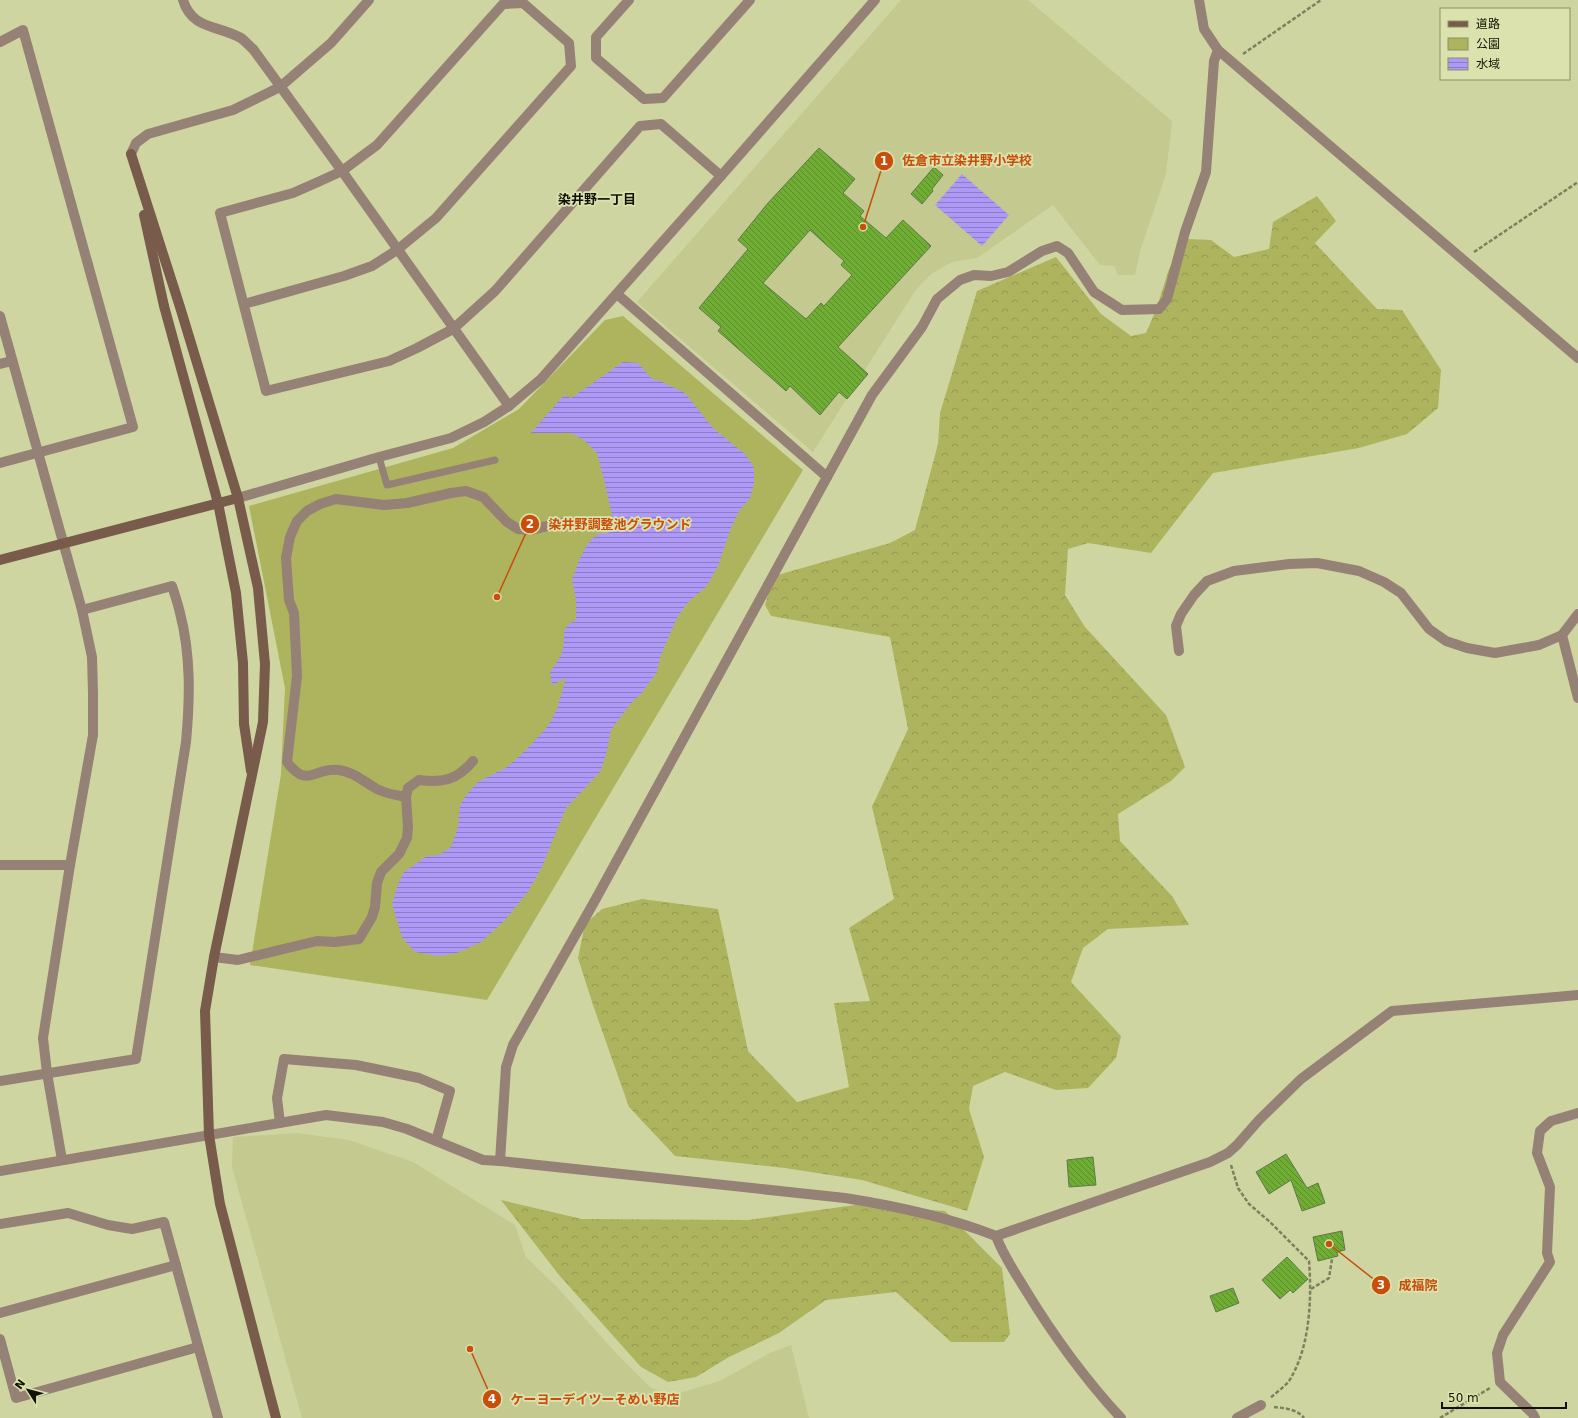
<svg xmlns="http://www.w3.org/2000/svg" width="1578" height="1418" font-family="'DejaVu Sans','Noto Sans JP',sans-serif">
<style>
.built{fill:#c3c98f}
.forest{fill:url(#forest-crowns)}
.park{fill:#adb45d}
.water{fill:url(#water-rules)}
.building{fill:url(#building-back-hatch);stroke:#60784e;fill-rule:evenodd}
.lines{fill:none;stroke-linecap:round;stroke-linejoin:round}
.path{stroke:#7c805c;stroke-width:2.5;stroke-dasharray:4 2;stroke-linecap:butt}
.lane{stroke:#958175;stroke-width:7}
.street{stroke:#958175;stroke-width:10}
.secondary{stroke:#785b4a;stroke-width:10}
.labels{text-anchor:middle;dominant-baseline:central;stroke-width:3.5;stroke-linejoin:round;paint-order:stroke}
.neighbourhood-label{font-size:13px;font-weight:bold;fill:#111302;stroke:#dce2ae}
.leader{fill:none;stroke:#c84e0a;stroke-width:1.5}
.callout-dot{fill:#c84e0a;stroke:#dce2ae;stroke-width:1.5}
.mark-label{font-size:12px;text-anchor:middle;font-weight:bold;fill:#fff}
.callout-label{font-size:13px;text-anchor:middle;font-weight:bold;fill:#c84e0a;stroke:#dce2ae;stroke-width:3.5;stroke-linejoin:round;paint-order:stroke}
</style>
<defs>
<pattern id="forest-crowns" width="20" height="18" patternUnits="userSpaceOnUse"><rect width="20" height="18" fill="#adb45d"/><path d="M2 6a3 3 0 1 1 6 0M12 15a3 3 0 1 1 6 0" fill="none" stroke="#949a4f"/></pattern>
<pattern id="water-rules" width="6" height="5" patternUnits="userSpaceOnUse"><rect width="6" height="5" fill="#ae9af6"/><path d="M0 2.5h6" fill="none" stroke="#8c7cc5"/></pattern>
<pattern id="building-back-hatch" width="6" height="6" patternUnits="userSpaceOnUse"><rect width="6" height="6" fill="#6fad34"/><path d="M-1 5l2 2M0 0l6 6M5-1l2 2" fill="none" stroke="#5a8c2a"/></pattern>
</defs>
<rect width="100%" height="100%" fill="#cfd5a1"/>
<g class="built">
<path d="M901,0H1028L1172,121L1166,174L1141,248L1135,275H1118L1114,266L1100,265L1053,205L977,258L952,262L931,274L915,291L813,452L637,302Z"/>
<path d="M297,1133L349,1140L413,1162L515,1225L526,1257L559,1289L615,1352L650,1387L669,1396L720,1381L770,1353L791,1345L809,1418H302L232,1167L233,1137Z"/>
</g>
<g class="forest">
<path d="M1317,196L1336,221L1315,243L1377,309L1402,310L1441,370L1438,408L1407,434L1359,448L1213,473L1151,553L1088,543L1068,549L1065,595L1085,627L1166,715L1185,767L1171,781L1118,814L1120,841L1172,896L1189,925L1108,929L1083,948L1071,982L1121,1036L1116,1058L1088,1088L1056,1090L1005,1072L973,1086L969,1109L984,1157L967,1211L862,1180L785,1168L675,1156L629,1107L593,1005L578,958L585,924L602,909L642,899L718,909L748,1051L797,1102L849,1087L834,1003L870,1001L849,928L894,899L872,807L908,729L890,637L771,616L765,605L774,576L890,543L915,530L938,444L940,413L977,291L1056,257L1101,314L1131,336L1146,333L1156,310L1169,269L1187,239L1211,240L1234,257L1269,249L1273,222Z"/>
<path d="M501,1200L582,1219L748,1220L855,1205L945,1211L1002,1268L1010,1334L1004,1342H951L896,1292L826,1300L779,1333L729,1357L696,1377L668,1382L641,1367L559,1275Z"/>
</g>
<path class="park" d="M623,316L803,470L487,1000L250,965L281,774L285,688L249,506L453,448L519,409L605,320Z"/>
<g class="water">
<path d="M962,174L1009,215L982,246L935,205Z"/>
<path d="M623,362L638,363L652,379L660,381L685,393L713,428L746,455L754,468V483L750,498L739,511L731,528L718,566L706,587L688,602L677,618L660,657L657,672L641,694L630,704L611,730L606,755L600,772L566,808L541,869L527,893L505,920L481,942L457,953L439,956L415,952L402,937L392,904L398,884L404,872L427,856L439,855L451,847L458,827L460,805L467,794L478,782L507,767L526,750L548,726L557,709L566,678L552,685L550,672C555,665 561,657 563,649C566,635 559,628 576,620V599L572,580L579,560L587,545L593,538L600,533H608L612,515L604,480L597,453L584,440L571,433H531L564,395L571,398Z"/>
</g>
<g class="building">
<path d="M819,148L855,179L843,193L864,211L860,216L886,238L903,220L931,246L838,347L868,374L847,399L839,392L820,415L790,386L786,391L718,331L721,327L699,308L748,249L738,240L768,203ZM810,230L844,261L841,265L852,275L824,306L821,303L806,319L763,283Z"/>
<path d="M934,167L943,175L932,189L933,191L922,204L911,194Z"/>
<path d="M1286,1154L1307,1188L1318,1183L1325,1203L1302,1211L1291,1180L1269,1194L1256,1172Z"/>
<path d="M1093,1157L1096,1185L1069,1187L1067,1160Z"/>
<path d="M1342,1231L1345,1250L1337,1252L1338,1256L1318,1261L1313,1237Z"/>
<path d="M1287,1257L1308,1279L1293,1293L1290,1290L1280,1299L1262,1280Z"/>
<path d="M1233,1288L1239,1303L1216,1312L1210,1296Z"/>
</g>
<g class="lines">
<g class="path">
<path d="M1243,54L1321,0"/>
<path d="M1474,252L1578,182"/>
<path d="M1231,1165L1238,1188L1249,1204L1270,1222L1309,1261C1312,1299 1310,1348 1289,1381C1284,1387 1276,1393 1270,1398"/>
<path d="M1311,1289L1329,1278L1332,1259"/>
<path d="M1274,1407C1284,1408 1297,1409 1304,1418"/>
<path d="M1440,1418L1490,1388"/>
</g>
<path class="lane" d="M379,457L387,485L495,460"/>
<g class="street">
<path d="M183,0C192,29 216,25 239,37C244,39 248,45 253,49L342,171L509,406"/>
<path d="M629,0L596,37V58L644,99L663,98L750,0"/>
<path d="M1199,0L1204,29L1218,50L1578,358"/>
<path d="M0,42L23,30L133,427L0,463"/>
<path d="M131,154L136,143L148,134L233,110L280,87L331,43L369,0"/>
<path d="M617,294L827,477"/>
<path d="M244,304L344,276L372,266L397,250L436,218L571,66L569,43L523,3L503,4L377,145L342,171L318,182L293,193L220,213L266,391L389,361L417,348L453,329L495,291L640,126L661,124L721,176"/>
<path d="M0,316L82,610L92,657L93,693V735L70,865L43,1038L47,1073L62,1160"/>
<path d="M0,364L12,361"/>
<path d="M238,498L379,457L451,438L484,422L509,406L541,379L721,176L875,0"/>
<path d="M1578,614L1562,635L1578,698"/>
<path d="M1179,651L1176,626L1181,614L1194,595L1207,581L1234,571L1289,564L1317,563L1359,571L1384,582L1401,593L1429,629L1446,641L1467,648L1495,653L1539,645L1562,635"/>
<path d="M406,797C396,795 386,794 377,789C364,782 354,772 339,770C315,766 308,790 287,762L297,676L294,613L289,600L286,558L290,537L297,521L307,511L320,504L336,499L384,505L407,503L451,493L466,491L483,497L507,522L518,529L530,530L561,523"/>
<path d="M0,865H70"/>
<path d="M214,957L238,960L317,941L335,942L359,939L372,917L375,907L377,883L381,872L399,854L407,838L408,827L406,797L408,788L419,780C443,783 457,780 473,761"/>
<path d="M0,1081L136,1059L186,742C190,699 191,655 180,613C178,604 175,595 172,586L82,610"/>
<path d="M280,1123L277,1098L284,1059L356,1065L419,1078L450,1091L436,1141"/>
<path d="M500,1161L506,1067L513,1045L593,904L872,395L922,327L937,299L960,280L974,275L991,276L1008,272L1042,251L1057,246L1068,253L1094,292L1122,310L1159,309L1167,299L1185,232L1206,172L1214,61L1218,50"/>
<path d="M0,1171L326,1115L383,1122L407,1129L483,1160L500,1161L845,1198C896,1206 948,1217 996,1236L1210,1162L1228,1153L1237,1145L1259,1120L1301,1079L1392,1011L1578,995"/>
<path d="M0,1224L68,1213L108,1225L132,1229L164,1222L218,1418"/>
<path d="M996,1236C1003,1255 1014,1271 1025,1289C1053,1335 1084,1378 1121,1418"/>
<path d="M0,1313L176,1265"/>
<path d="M0,1339L16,1398L198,1347"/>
<path d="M1237,1418L1261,1405"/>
<path d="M1535,1418L1533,1414L1500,1382L1497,1353L1503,1335L1550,1262L1547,1253L1550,1187L1537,1153L1540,1131L1551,1121L1578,1113"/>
</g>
<g class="secondary">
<path d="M131,154L180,307L238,498L258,588L265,664L263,722L214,957L205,1011L209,1135L220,1204L276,1418"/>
<path d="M144,215L164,306L218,503L236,593L243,663L244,724L251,771"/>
<path d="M0,560L238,498"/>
</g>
</g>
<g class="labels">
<g class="neighbourhood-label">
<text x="597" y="199">染井野一丁目</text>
</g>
</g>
<path class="leader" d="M863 227L884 161M497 597L530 524M1329 1244L1381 1285M470 1349L492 1399"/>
<g class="callout-dot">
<circle cx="863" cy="227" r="4"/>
<circle cx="497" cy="597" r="4"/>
<circle cx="1329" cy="1244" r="4"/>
<circle cx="470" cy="1349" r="4"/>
<circle cx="884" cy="161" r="10"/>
<circle cx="530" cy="524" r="10"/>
<circle cx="1381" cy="1285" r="10"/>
<circle cx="492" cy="1399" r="10"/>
</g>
<g class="mark-label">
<text x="884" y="165">1</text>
<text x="530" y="528">2</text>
<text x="1381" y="1289">3</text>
<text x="492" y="1403">4</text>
</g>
<g class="callout-label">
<text x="967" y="165">佐倉市立染井野小学校</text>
<text x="620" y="529">染井野調整池グラウンド</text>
<text x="1418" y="1290">成福院</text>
<text x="595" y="1404">ケーヨーデイツーそめい野店</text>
</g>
<rect x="1440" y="8" width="130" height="72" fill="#dce2ae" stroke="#8b8f69"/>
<rect x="1448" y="21" width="20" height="6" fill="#785b4a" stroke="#8b8f69"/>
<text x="1476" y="28" font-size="12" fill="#111302">道路</text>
<rect x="1448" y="38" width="20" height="12" fill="#adb45d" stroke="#8b8f69"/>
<text x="1476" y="48" font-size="12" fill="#111302">公園</text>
<rect x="1448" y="58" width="20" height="12" fill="url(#water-rules)" stroke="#8b8f69"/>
<text x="1476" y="68" font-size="12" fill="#111302">水域</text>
<g transform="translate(28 1390) rotate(306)" stroke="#dce2ae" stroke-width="3" paint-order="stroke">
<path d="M0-3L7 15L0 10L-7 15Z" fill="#111302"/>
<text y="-6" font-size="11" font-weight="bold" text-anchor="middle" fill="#111302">N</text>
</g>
<path d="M1442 1402v6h124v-6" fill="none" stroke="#111302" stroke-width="2"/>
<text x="1448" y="1402" font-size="12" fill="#111302" stroke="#dce2ae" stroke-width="3" paint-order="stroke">50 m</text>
</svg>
